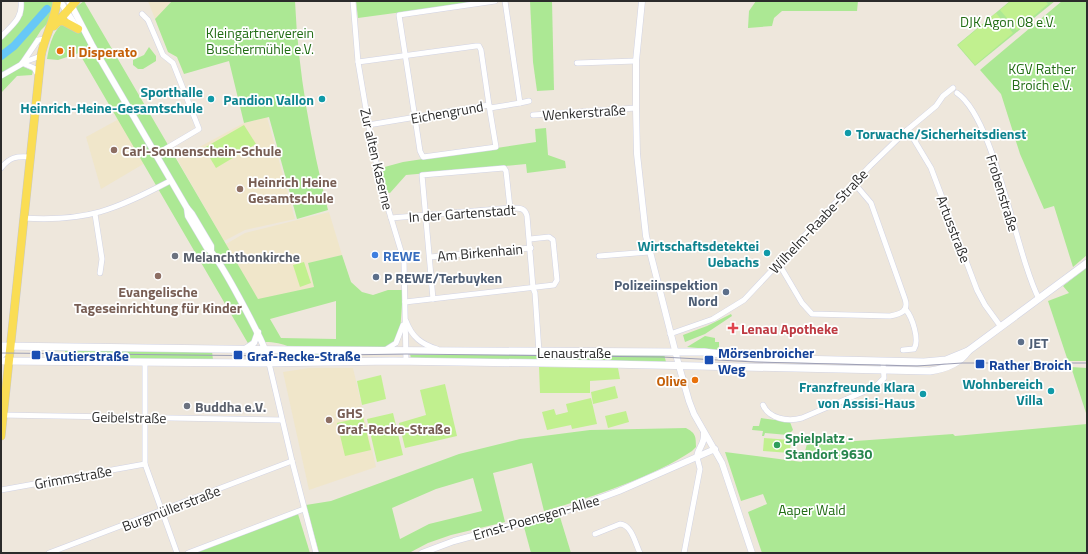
<svg xmlns="http://www.w3.org/2000/svg" width="1088" height="554" font-family="'Titillium Web',sans-serif">
<style>
.education{fill:#f0e6ca}
.green{fill:#ace894;fill-rule:evenodd}
.pitch{fill:#c1f08f}
.lines{fill:none;stroke-linecap:round;stroke-linejoin:round}
.river{stroke:#67c8f7;stroke-width:8}
.minor-casing{stroke:#d1d3e4;stroke-width:6}
.tertiary-casing{stroke:#d1d3e4;stroke-width:7}
.secondary-casing{stroke:#d1d3e4;stroke-width:8}
.primary-casing{stroke:#c8c8c8;stroke-width:9}
.minor{stroke:#fff;stroke-width:5}
.tertiary{stroke:#fff;stroke-width:6}
.secondary{stroke:#fff;stroke-width:7}
.primary{stroke:#fadd54;stroke-width:8}
.tram{stroke:#9ea0b6;stroke-width:1}
.food-dot{fill:#e8710a;stroke:#fff;stroke-width:1.5}
.culture-dot{fill:#0f9aa8;stroke:#fff;stroke-width:1.5}
.education-dot{fill:#8d6e63;stroke:#fff;stroke-width:1.5}
.shop-dot{fill:#3f7fe0;stroke:#fff;stroke-width:1.5}
.worship-dot{fill:#6b7280;stroke:#fff;stroke-width:1.5}
.service-dot{fill:#5c6f8a;stroke:#fff;stroke-width:1.5}
.health-dot{fill:#e0444e;stroke:#fff;stroke-width:1.5}
.transit-dot{fill:#1a4fb4;stroke:#fff;stroke-width:1.5}
.leisure-dot{fill:#2e9e5b;stroke:#fff;stroke-width:1.5}
.labels{text-anchor:middle;dominant-baseline:central;stroke-width:3.5;stroke-linejoin:round;paint-order:stroke}
.park-label{font-size:14px;fill:#226d15;stroke:#fff}
.food-label{font-size:14px;font-weight:bold;fill:#c56008;stroke:#fff;text-anchor:start}
.culture-label{font-size:14px;font-weight:bold;fill:#0d838f;stroke:#fff;text-anchor:end}
.street-label{font-size:14px;fill:#2b2b2b;stroke:#fff}
.education-label{font-size:14px;font-weight:bold;fill:#785e54;stroke:#fff;text-anchor:start}
.shop-label{font-size:14px;font-weight:bold;fill:#366cbe;stroke:#fff;text-anchor:start}
.worship-label{font-size:14px;font-weight:bold;fill:#5b616d;stroke:#fff;text-anchor:start}
.service-label{font-size:14px;font-weight:bold;fill:#4e5e75;stroke:#fff;text-anchor:start}
.health-label{font-size:14px;font-weight:bold;fill:#be3a42;stroke:#fff;text-anchor:start}
.transit-label{font-size:14px;font-weight:bold;fill:#164399;stroke:#fff;text-anchor:start}
.leisure-label{font-size:14px;font-weight:bold;fill:#27864d;stroke:#fff;text-anchor:start}
</style>
<rect width="100%" height="100%" fill="#eee7dc"/>
<g class="education">
<path d="M148,1H172L155,19Z"/>
<path d="M267,117L295,219L245,230L224,241L177,159L244,123Z"/>
<path d="M119,119L145,163L101,189L86,137Z"/>
<path d="M329,212L342,255L308,263L314,287L258,300L226,244L245,233Z"/>
<path d="M353,368L376,467L309,490L283,372L309,368Z"/>
</g>
<g class="green">
<path d="M22,1H55L49,22L41,30L25,56L24,67L33,71L32,75L17,76L1,93V40L23,15Z"/>
<path d="M84,1L258,299L314,287L308,263L342,255L351,282L362,292L373,295L388,290H403L400,333L395,342L386,348L289,347C279,342 260,340 249,345L79,53L58,60L47,59C49,47 52,33 62,24L75,30L78,14L76,7ZM336,301V339L281,338L270,319Z"/>
<path d="M172,1H295C298,72 311,142 328,210L297,219L269,117L244,123L229,61L184,74L177,57L168,52L155,19Z"/>
<path d="M356,1H484L358,18Z"/>
<path d="M530,1H552L554,90L537,91L533,62Z"/>
<path d="M756,1H858L857,11H782L774,18L772,26L748,28L749,11Z"/>
<path d="M1010,1H1055L975,66L957,45Z"/>
<path d="M1062,1H1087V255L1073,267L1054,206L1044,209L1020,154L1001,94L980,70Z"/>
<path d="M149,47L156,56V61L143,69H138L133,65V60L144,55Z"/>
<path d="M546,128L548,155L565,161L566,168L527,173L526,164L406,175L390,193L387,192L381,168L403,162L536,142L535,129Z"/>
<path d="M1087,267V361H1068L1048,301L1069,293L1063,286Z"/>
<path d="M731,314L732,316L705,334L685,342L683,335L707,326Z"/>
<path d="M705,336L715,338V342H719V350L687,347Z"/>
<path d="M65,349L212,351L213,360L65,359V351H47Z"/>
<path d="M359,352V358L354,359L278,361L277,353Z"/>
<path d="M410,353L664,354L666,362L411,359Z"/>
<path d="M1071,367L1087,368V416Z"/>
<path d="M761,418L790,422L793,430L788,435L765,433L764,436H762L763,431L752,430L753,426H759Z"/>
<path d="M1087,424V553H762L748,512L767,504L763,494L741,501L725,452L802,462L807,444H811V441L828,443L953,434L955,436Z"/>
<path d="M686,428C695,433 696,435 696,447L692,451C655,476 588,499 544,511L532,463L493,473L505,522L451,535L428,543L409,553H319L306,505L331,501L459,454L520,439L590,430ZM473,478L482,511L429,524L400,539L392,508L436,489Z"/>
<path d="M298,514L310,553H194L295,515Z"/>
<path d="M560,517L571,553H531L524,527Z"/>
</g>
<g class="pitch">
<path d="M1011,1H1045L1048,4L1017,30L1000,10Z"/>
<path d="M996,13L1013,33L975,65L958,45Z"/>
<path d="M244,125L256,144L216,168L204,148Z"/>
<path d="M304,262L311,283L300,287L293,265Z"/>
<path d="M539,367L618,368L620,379L590,381V393H540Z"/>
<path d="M381,375L386,399L362,405L357,381Z"/>
<path d="M445,384L457,436L405,448L399,423L426,415L420,390Z"/>
<path d="M615,386L618,398L593,404L591,392Z"/>
<path d="M591,398L597,424L572,429L571,425L547,430L542,412L554,409L556,415L568,412L566,404Z"/>
<path d="M626,411L629,422L608,428L605,416Z"/>
<path d="M393,413L403,455L377,462L367,419Z"/>
<path d="M363,417L371,450L345,456L337,423Z"/>
<path d="M764,438L791,440L790,453L763,451Z"/>
</g>
<g class="lines">
<path class="river" d="M1,56L14,46L47,9"/>
<g class="minor-casing">
<g id="minor">
<path d="M353,1L358,62L372,145L382,188L404,261L406,361"/>
<path d="M142,14L148,20L163,55L173,63L199,129L155,155"/>
<path d="M1,37C12,25 23,19 21,1"/>
<path d="M23,62L38,40L45,39"/>
<path d="M358,62L476,46H479L481,50L489,105L368,125"/>
<path d="M22,63L34,68L38,75"/>
<path d="M577,63L636,61"/>
<path d="M1,76L27,61L41,56"/>
<path d="M957,93C995,119 1015,252 1039,299"/>
<path d="M520,103L529,101"/>
<path d="M489,105L496,147L423,157L420,151L415,118L399,15L495,1"/>
<path d="M490,108L520,103L505,1"/>
<path d="M533,115L636,108"/>
<path d="M906,131L913,138L931,168L977,290L985,305L1001,327"/>
<path d="M1,168C10,157 16,156 30,157"/>
<path d="M95,214L102,259L100,273"/>
<path d="M23,218C87,222 115,210 170,181"/>
<path d="M391,218L510,208C518,208 525,207 527,216L533,288L535,293L539,352"/>
<path d="M599,256L649,252"/>
<path d="M430,257L531,248"/>
<path d="M779,264L802,303L812,314L890,316C901,314 909,311 905,299L871,203L854,183"/>
<path d="M433,299L422,175L504,168L506,171L510,208"/>
<path d="M405,302L554,285L557,280L553,240L549,237L530,239"/>
<path d="M406,321C412,337 421,344 437,349"/>
<path d="M670,334L713,319L744,300L870,166L906,131L936,106L943,96L953,88"/>
<path d="M385,350L396,343L403,325"/>
<path d="M903,350L914,349C920,340 912,317 906,310"/>
<path d="M145,363V464L177,553"/>
<path d="M269,363L292,461L316,553"/>
<path d="M763,405C769,419 788,422 802,418L875,387L884,378L883,362"/>
<path d="M1,415L282,420"/>
<path d="M1,490L145,464"/>
<path d="M595,534L620,524C632,525 635,543 640,553"/>
<path d="M49,553L292,461"/>
<path d="M188,553L304,509"/>
<path d="M684,553L700,469L697,457"/>
</g>
</g>
<g class="tertiary-casing">
<g id="tertiary">
<path d="M60,1L77,28"/>
<path d="M69,1L92,45L187,208L188,216L207,248C218,254 260,336 266,352"/>
<path d="M642,1L636,61V108L637,154L646,236L679,366L689,401L694,414L722,463L752,553"/>
<path d="M187,208L192,214L211,246V250"/>
<path d="M245,349L254,343L258,332"/>
<path d="M697,457C698,447 705,445 704,433"/>
<path d="M422,553L454,541L565,511L619,491L715,449"/>
</g>
</g>
<g class="secondary-casing">
<g id="secondary">
<path d="M1,346L297,350L675,352H704L755,358L924,362L946,360L968,351"/>
<path d="M1,355L10,347"/>
<path d="M1,361L259,363L393,361L608,364L930,371C944,369 960,363 968,351L1087,263"/>
<path d="M258,361L265,360L267,355"/>
</g>
</g>
<g class="primary-casing">
<g id="primary">
<path d="M57,22L63,21L78,29"/>
<path d="M54,26L76,1"/>
<path d="M1,436L41,56C44,37 55,21 57,1"/>
</g>
</g>
<use href="#minor" class="minor"/>
<use href="#tertiary" class="tertiary"/>
<use href="#secondary" class="secondary"/>
<use href="#primary" class="primary"/>
<path class="tram" d="M1,353L276,356L406,354L662,357L755,362L917,366L962,363H1087"/>
</g>
<g class="food-dot">
<circle cx="60" cy="51" r="4"/>
<circle cx="695" cy="380" r="4"/>
</g>
<g class="culture-dot">
<circle cx="211" cy="99" r="4"/>
<circle cx="322" cy="99" r="4"/>
<circle cx="848" cy="133" r="4"/>
<circle cx="767" cy="253" r="4"/>
<circle cx="1051" cy="391" r="4"/>
<circle cx="923" cy="394" r="4"/>
</g>
<g class="education-dot">
<circle cx="114" cy="150" r="4"/>
<circle cx="240" cy="189" r="4"/>
<circle cx="158" cy="276" r="4"/>
<circle cx="329" cy="420" r="4"/>
</g>
<circle class="shop-dot" cx="375" cy="255" r="4"/>
<g class="worship-dot">
<circle cx="175" cy="256" r="4"/>
<circle cx="187" cy="406" r="4"/>
</g>
<g class="service-dot">
<circle cx="376" cy="277" r="4"/>
<circle cx="726" cy="292" r="4"/>
<circle cx="1021" cy="342" r="4"/>
</g>
<path class="health-dot" d="M731 322h4v4h4v4h-4v4h-4v-4h-4v-4h4z"/>
<g class="transit-dot">
<rect x="31" y="350" width="10" height="10" rx="2"/>
<rect x="233" y="350" width="10" height="10" rx="2"/>
<rect x="704" y="355" width="10" height="10" rx="2"/>
<rect x="975" y="359" width="10" height="10" rx="2"/>
</g>
<circle class="leisure-dot" cx="777" cy="445" r="4"/>
<g class="labels">
<g class="park-label">
<text x="1008" y="21">DJK Agon 08 e.V.</text>
<text x="260" y="32">Kleingärtnerverein<tspan x="260" dy="16">Buschermühle e.V.</tspan></text>
<text x="1042" y="68">KGV Rather<tspan x="1042" dy="16">Broich e.V.</tspan></text>
<text x="812" y="509">Aaper Wald</text>
</g>
<g class="food-label">
<text x="68" y="51">il Disperato</text>
<text x="687" y="380" text-anchor="end">Olive</text>
</g>
<g class="culture-label">
<text x="203" y="91">Sporthalle<tspan x="203" dy="16">Heinrich-Heine-Gesamtschule</tspan></text>
<text x="314" y="99">Pandion Vallon</text>
<text x="856" y="133" text-anchor="start">Torwache/Sicherheitsdienst</text>
<text x="759" y="245">Wirtschaftsdetektei<tspan x="759" dy="16">Uebachs</tspan></text>
<text x="1043" y="383">Wohnbereich<tspan x="1043" dy="16">Villa</tspan></text>
<text x="915" y="386">Franzfreunde Klara<tspan x="915" dy="16">von Assisi-Haus</tspan></text>
</g>
<g class="street-label">
<text transform="translate(447 112) rotate(-10)">Eichengrund</text>
<text transform="translate(584 112) rotate(-4)">Wenkerstraße</text>
<text transform="translate(377 159) rotate(77)">Zur alten Kaserne</text>
<text transform="translate(1003 193) rotate(73)">Frobenstraße</text>
<text transform="translate(462 213) rotate(-4)">In der Gartenstadt</text>
<text transform="translate(818 221) rotate(-47)">Wilhelm-Raabe-Straße</text>
<text transform="translate(954 229) rotate(69)">Artusstraße</text>
<text transform="translate(480 252) rotate(-5)">Am Birkenhain</text>
<text x="574" y="352">Lenaustraße</text>
<text transform="translate(129 417) rotate(1)">Geibelstraße</text>
<text transform="translate(73 477) rotate(-10)">Grimmstraße</text>
<text transform="translate(171 508) rotate(-21)">Burgmüllerstraße</text>
<text transform="translate(536 517) rotate(-16)">Ernst-Poensgen-Allee</text>
</g>
<g class="education-label">
<text x="122" y="150">Carl-Sonnenschein-Schule</text>
<text x="248" y="181">Heinrich Heine<tspan x="248" dy="16">Gesamtschule</tspan></text>
<text x="158" y="291" text-anchor="middle">Evangelische<tspan x="158" dy="16">Tageseinrichtung für Kinder</tspan></text>
<text x="337" y="412">GHS<tspan x="337" dy="16">Graf-Recke-Straße</tspan></text>
</g>
<g class="shop-label">
<text x="383" y="255">REWE</text>
</g>
<g class="worship-label">
<text x="183" y="256">Melanchthonkirche</text>
<text x="195" y="406">Buddha e.V.</text>
</g>
<g class="service-label">
<text x="384" y="277">P REWE/Terbuyken</text>
<text x="718" y="284" text-anchor="end">Polizeiinspektion<tspan x="718" dy="16">Nord</tspan></text>
<text x="1029" y="342">JET</text>
</g>
<g class="health-label">
<text x="741" y="328">Lenau Apotheke</text>
</g>
<g class="transit-label">
<text x="718" y="352">Mörsenbroicher<tspan x="718" dy="16">Weg</tspan></text>
<text x="45" y="355">Vautierstraße</text>
<text x="247" y="355">Graf-Recke-Straße</text>
<text x="989" y="364">Rather Broich</text>
</g>
<g class="leisure-label">
<text x="785" y="437">Spielplatz -<tspan x="785" dy="16">Standort 9630</tspan></text>
</g>
</g>
<rect width="1088" height="554" fill="none" stroke="#2b2b2b" stroke-width="4"/>
</svg>
